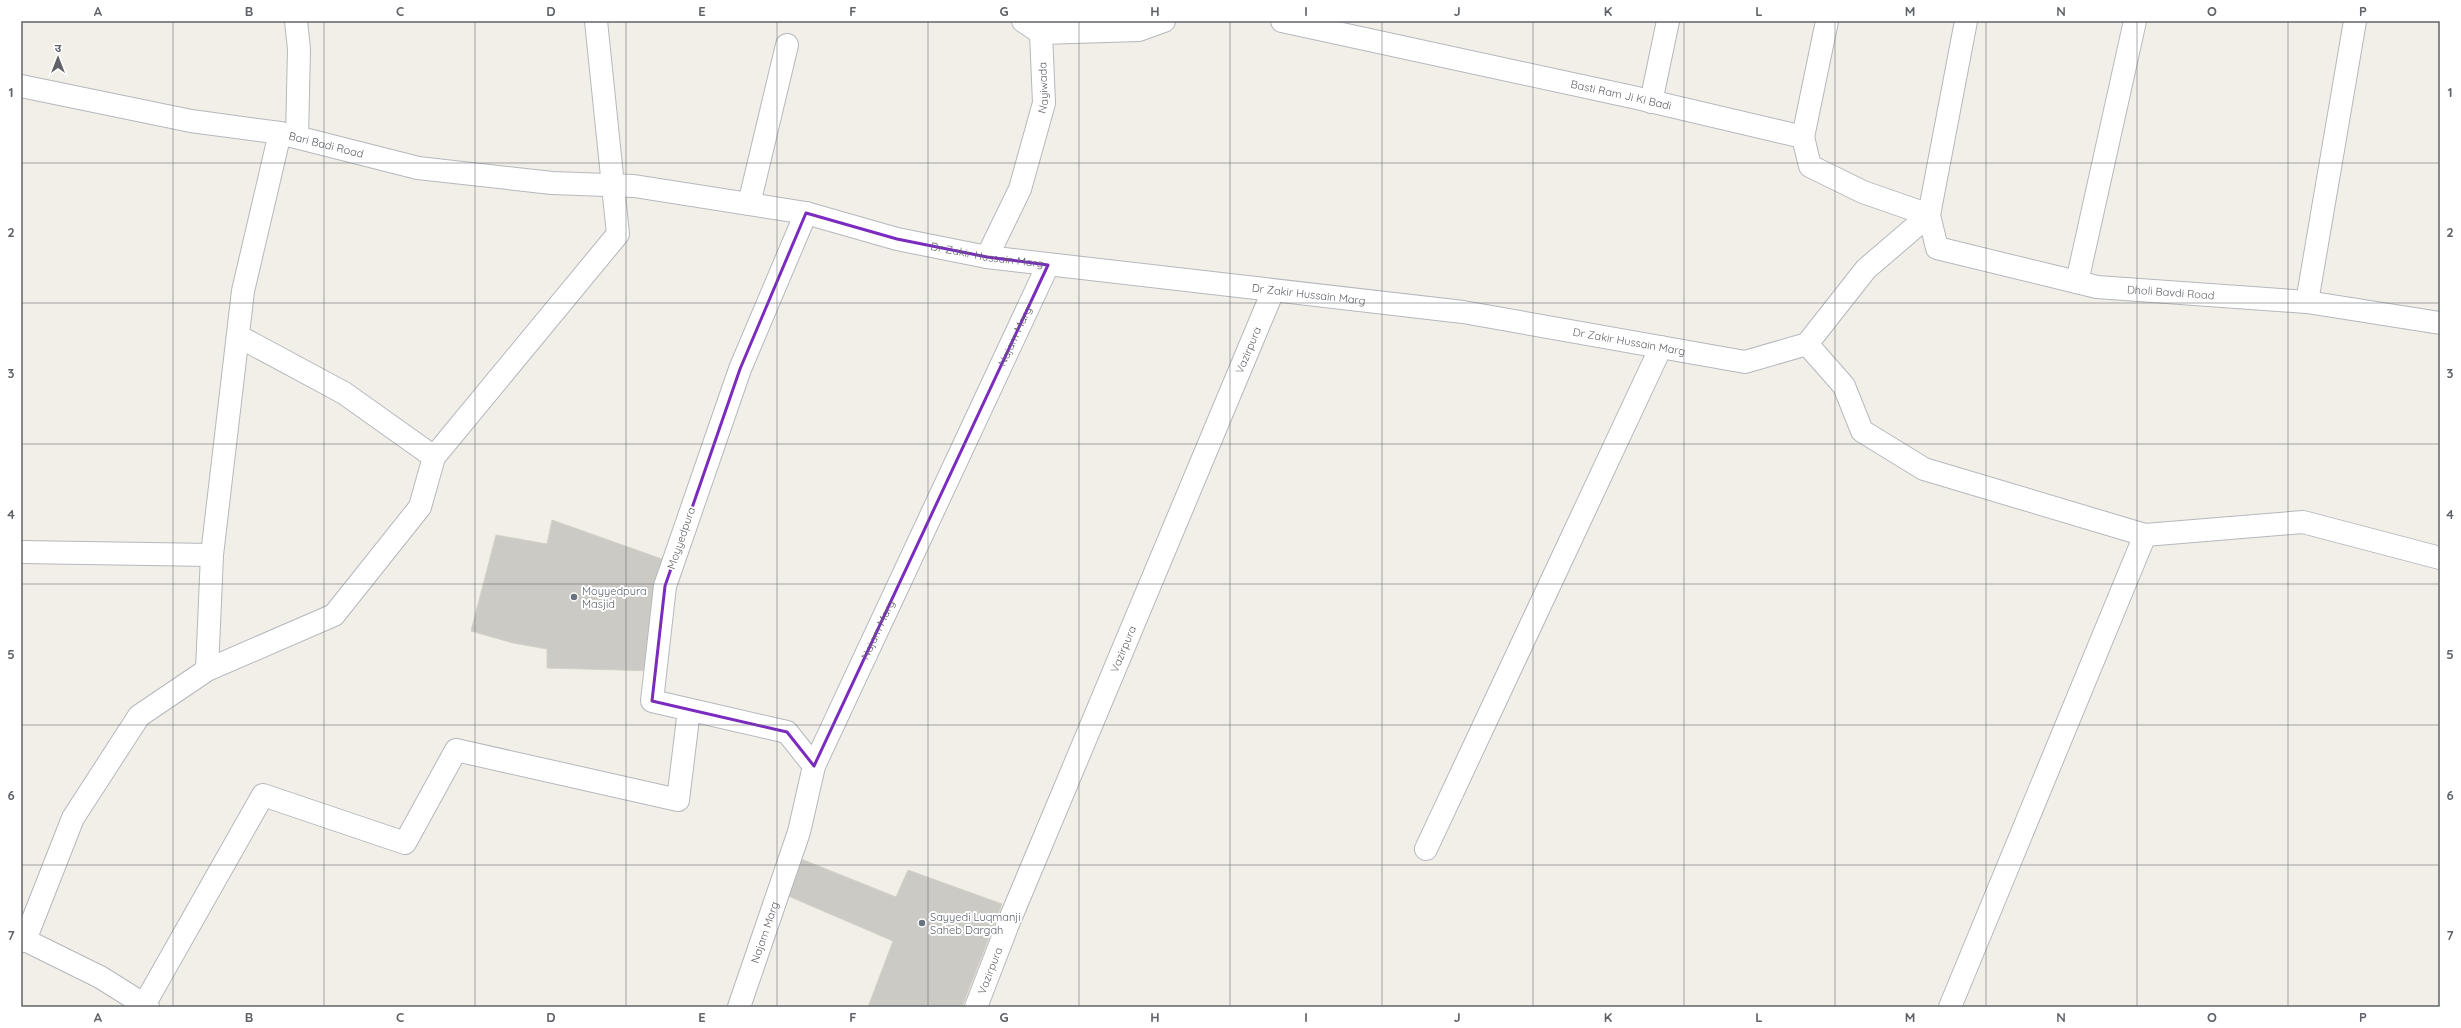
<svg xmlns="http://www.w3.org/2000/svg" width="2461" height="1028" font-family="Quicksand,'Noto Sans Devanagari',sans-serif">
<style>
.building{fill:#cccac5;stroke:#d6d1c6}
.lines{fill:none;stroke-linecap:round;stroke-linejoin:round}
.minor-casing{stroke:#b5b8bc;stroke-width:24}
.minor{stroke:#fff;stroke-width:22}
.marked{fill:none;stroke:#7b2cbf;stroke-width:3;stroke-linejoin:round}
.grid{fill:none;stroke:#5f6368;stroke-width:1;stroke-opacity:0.55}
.worship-dot{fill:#6b7280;stroke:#fff;stroke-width:1.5}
.labels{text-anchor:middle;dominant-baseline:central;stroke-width:4;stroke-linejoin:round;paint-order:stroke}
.street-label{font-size:11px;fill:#5f6368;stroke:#fff}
.worship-label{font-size:11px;fill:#5b616d;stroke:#fff;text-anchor:start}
.neatline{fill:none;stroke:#5f6368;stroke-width:1.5}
.grid-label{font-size:13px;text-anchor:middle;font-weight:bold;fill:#5f6368}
</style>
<rect width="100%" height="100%" fill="#f1efe8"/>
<g class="building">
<path d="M552,520L673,563L655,671L547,668V649L513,643L471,631L496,535L547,544Z"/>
<path d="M801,859L896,897L908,870L1002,904L962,1007H868L893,941L786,895Z"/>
</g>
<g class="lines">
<g class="minor-casing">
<g id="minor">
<path d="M296,21L299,49L297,137"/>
<path d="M1023,21L1041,33"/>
<path id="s1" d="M1282,21L1637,98L1803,137L1810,166L1863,192L1929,215"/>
<path id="s2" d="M1966,21L1929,215L1937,248L2097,287L2307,302L2440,323"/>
<path id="s3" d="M21,86L191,121L280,133L418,168L552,183L634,186L806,213L897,239L987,257L1463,312L1745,362L1807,344L1866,269L1929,215"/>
<path d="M1651,102L1668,21"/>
<path d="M1803,137L1827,21"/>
<path d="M749,204L787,45"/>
<path d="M806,213L740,369L665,586L652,701L787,732L814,766"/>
<path id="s4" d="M987,257L1020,189L1044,103L1041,33L1139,30L1164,21"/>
<path d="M2077,282L2135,21"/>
<path d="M2307,302L2355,21"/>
<path d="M1807,344L1844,386L1862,431L1924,469L2145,535L2303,522L2440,558"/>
<path d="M434,457L618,234L596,21"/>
<path d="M21,552L212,555"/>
<path d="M207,670L212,555L243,291L280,133"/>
<path d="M1426,849L1661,347"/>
<path d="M25,940L100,977L148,1007"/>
<path d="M21,941L25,940L73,818L139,716L207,670L334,615L420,507L434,457L344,393L238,336"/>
<path d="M144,1005L263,795L405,843L456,750L678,800L689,710"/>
<path id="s5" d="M739,1007L799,832L814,766L1048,265"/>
<path id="s6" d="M976,1007L1008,924L1273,291"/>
<path d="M1950,1007L2145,535"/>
</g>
</g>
<use href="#minor" class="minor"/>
</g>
<path class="marked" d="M806,213L897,239L987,257L1048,265L814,766L787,732L652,701L665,586L740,369Z"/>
<path class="grid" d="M173,21V1007M324,21V1007M475,21V1007M626,21V1007M777,21V1007M928,21V1007M1079,21V1007M1230,21V1007M1382,21V1007M1533,21V1007M1684,21V1007M1835,21V1007M1986,21V1007M2137,21V1007M2288,21V1007M21,163H2440M21,303H2440M21,444H2440M21,584H2440M21,725H2440M21,865H2440"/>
<g class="worship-dot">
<circle cx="574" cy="597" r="4"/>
<circle cx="922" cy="923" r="4"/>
</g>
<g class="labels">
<g class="street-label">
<text stroke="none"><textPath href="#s4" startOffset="180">Nayiwada</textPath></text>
<text stroke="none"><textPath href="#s1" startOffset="347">Basti Ram Ji Ki Badi</textPath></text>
<text stroke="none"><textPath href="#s3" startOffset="311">Bari Badi Road</textPath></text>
<text stroke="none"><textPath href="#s3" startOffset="983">Dr Zakir Hussain Marg</textPath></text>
<text stroke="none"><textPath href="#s2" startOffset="470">Dholi Bavdi Road</textPath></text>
<text stroke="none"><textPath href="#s3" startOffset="1307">Dr Zakir Hussain Marg</textPath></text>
<text stroke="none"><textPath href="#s5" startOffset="727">Najam Marg</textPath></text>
<text stroke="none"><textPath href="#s3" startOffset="1631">Dr Zakir Hussain Marg</textPath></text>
<text stroke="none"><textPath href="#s6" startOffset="711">Vazirpura</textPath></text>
<text transform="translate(681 538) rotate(-71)">Moyyedpura</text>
<text stroke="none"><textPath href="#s5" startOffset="403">Najam Marg</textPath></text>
<text stroke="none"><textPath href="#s6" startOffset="387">Vazirpura</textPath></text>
<text stroke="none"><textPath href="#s5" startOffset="79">Najam Marg</textPath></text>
<text stroke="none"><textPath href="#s6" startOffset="39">Vazirpura</textPath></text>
</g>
<g class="worship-label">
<text x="582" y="591">Moyyedpura<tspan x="582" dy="13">Masjid</tspan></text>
<text x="930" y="917">Sayyedi Luqmanji<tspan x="930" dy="13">Saheb Dargah</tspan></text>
</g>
</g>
<rect width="2461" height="1028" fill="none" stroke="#ffffff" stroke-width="44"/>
<g transform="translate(58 58)" stroke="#ffffff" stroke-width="3" paint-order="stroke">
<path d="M0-3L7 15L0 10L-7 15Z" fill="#5f6368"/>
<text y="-6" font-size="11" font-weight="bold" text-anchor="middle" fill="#5f6368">उ</text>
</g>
<rect x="22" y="22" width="2417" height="984" class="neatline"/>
<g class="grid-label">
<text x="98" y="16">A</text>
<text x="249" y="16">B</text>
<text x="400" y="16">C</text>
<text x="551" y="16">D</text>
<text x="702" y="16">E</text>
<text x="853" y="16">F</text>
<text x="1004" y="16">G</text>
<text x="1155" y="16">H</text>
<text x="1306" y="16">I</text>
<text x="1457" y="16">J</text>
<text x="1608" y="16">K</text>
<text x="1759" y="16">L</text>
<text x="1910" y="16">M</text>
<text x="2061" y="16">N</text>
<text x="2212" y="16">O</text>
<text x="2363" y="16">P</text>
<text x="11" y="97">1</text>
<text x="2450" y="97">1</text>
<text x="11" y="237">2</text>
<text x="2450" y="237">2</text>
<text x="11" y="378">3</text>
<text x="2450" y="378">3</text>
<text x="11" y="519">4</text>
<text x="2450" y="519">4</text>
<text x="11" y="659">5</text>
<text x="2450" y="659">5</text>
<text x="11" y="800">6</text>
<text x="2450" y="800">6</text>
<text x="11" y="940">7</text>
<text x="2450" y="940">7</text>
<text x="98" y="1022">A</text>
<text x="249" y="1022">B</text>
<text x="400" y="1022">C</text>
<text x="551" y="1022">D</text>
<text x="702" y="1022">E</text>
<text x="853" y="1022">F</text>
<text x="1004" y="1022">G</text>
<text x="1155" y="1022">H</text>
<text x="1306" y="1022">I</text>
<text x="1457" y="1022">J</text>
<text x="1608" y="1022">K</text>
<text x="1759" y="1022">L</text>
<text x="1910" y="1022">M</text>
<text x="2061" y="1022">N</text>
<text x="2212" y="1022">O</text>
<text x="2363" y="1022">P</text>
</g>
</svg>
